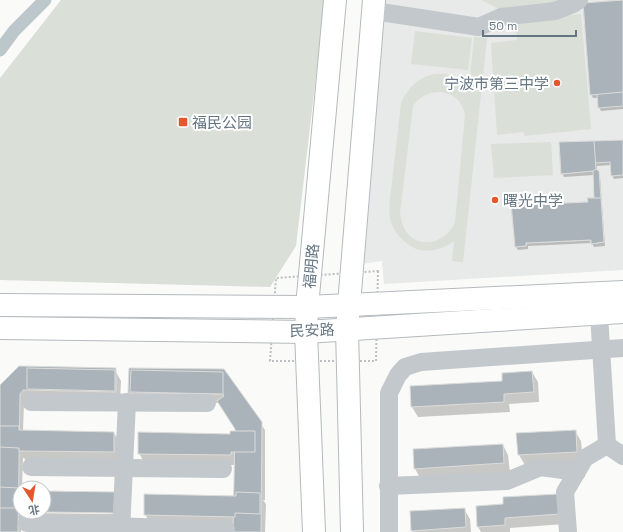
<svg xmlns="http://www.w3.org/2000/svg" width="623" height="532" font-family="'Space Grotesk','Noto Sans SC',sans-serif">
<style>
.built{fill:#e8e9e9}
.green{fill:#dadfd7;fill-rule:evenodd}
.shadow{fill:#0003}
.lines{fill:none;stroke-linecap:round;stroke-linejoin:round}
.canal{stroke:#bbc7cb;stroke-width:13}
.building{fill:#aab3b9;stroke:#dcdcda}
.major-casing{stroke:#b5babe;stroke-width:24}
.path{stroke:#bbbfc2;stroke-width:2;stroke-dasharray:2 2;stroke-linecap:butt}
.minor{stroke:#c3c8cc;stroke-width:18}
.major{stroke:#fff;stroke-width:22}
.poi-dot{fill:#e4572e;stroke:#fff;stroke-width:1.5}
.labels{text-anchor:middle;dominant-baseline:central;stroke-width:4;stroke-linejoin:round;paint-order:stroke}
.poi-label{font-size:15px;fill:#657683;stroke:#fff;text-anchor:start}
.street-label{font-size:15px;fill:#657683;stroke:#fff}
</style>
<rect width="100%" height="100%" fill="#fafaf8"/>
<path class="built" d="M384,0H623V270L384,284L382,261L361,264Z"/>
<g class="green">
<path d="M61,0H325L296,246L270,287L0,280V78Z"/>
<path d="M482,0H572L513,11L497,8Z"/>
<path d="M581,14L591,129L524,136V132L497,135L491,43L517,40L515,21Z"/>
<path d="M415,31L472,38L468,70L411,64Z"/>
<path d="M474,37L487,38L463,262L452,261L454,241C444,249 427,254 414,248C402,241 393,232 390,218C388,207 391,194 392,182C395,156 398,129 401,103C414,73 446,63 469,88ZM438,92C452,92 463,101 465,115L455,222C448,241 423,250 408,234C403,228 401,220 400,213L413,106C419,97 427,93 438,92Z"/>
<path d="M551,142L553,175L494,178L491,144Z"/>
</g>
<g class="shadow">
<path d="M623,1V109L601,111L599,107L598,98H593L591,94Z"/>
<path d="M623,140V178L614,179L612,175L611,165L597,166V171L600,176L605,246L594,247L592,243L528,246V249L518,250L516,247L512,204L523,206L589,203L596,198L594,175L564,177L562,173Z"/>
<path d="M20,367H27L28,369L115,370L121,381L120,401L34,399L31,393L30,397H27L24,402L23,431L114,433L120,443L119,462L26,461L24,458H23L22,488H20V513L119,514V512L44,511V492L114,493L120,503V523L25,522L23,518H22L21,532H0V386Z"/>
<path d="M224,370L265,430V500H263L266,504L265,532H234L151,525L145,514L236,497L235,465L145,464L139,453L231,435L236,432V429L220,403L137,402L131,392Z"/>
<path d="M532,372L538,382L539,402L509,404L510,412L418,417L412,407L503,382Z"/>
<path d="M575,431L581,441L583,462L525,465L519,455Z"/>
<path d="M503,445L508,455L510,473L421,479L415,469Z"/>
<path d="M563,505L565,524L510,528V532H481L478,527L477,507Z"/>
<path d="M464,509L470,519L471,532H413L412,531Z"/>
</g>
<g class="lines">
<path class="canal" d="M0,50L14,31L45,0"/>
</g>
<g class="building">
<path d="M623,0V106L598,108L597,94L590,95L583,3Z"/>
<path d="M623,0V92L590,95L583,3Z"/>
<path d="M623,140V175L611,176L610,162L595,163L596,169L599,171L604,242L591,244V240L526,243V246L515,247L511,203L522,202L523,205L588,202L587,198H594L593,171L561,174L559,142Z"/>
<path d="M594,141L596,169L593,171L561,174L559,142Z"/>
<path d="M587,198H601L604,242L591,244V240L526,243V246L515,247L511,203L522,202L523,205L588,202Z"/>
<path d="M19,366L116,368V392L23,390L20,394L18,532H0V385Z"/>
<path d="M27,368L115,370V391L27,389Z"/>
<path d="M129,368L224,369L262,422L261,532H233L235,429L217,401L224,396L223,394L128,393Z"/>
<path d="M131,370L223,372V394L130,392Z"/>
<path d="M532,371L534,392L504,394V402L411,407L410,386L502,381V373Z"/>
<path d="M0,426H19V430L114,432V452L19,451V448L0,447Z"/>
<path d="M576,430L577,452L518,455L516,433Z"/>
<path d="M230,431H255V452H231V455L138,454V432L230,434Z"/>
<path d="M503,444L504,463L414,469L413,449Z"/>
<path d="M0,487L19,488L20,512H19V508H0Z"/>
<path d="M44,491L115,492L114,513L44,512Z"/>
<path d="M236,492L260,493V514L235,513V517L144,515V494L236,496Z"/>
<path d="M558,494L559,514L505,518V525L477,527L476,506L503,504V497Z"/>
<path d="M465,508L466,527L411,531L410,511Z"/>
</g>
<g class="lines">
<g class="major-casing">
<g id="major">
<path d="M0,305L307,307L623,292"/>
<path d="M0,328L306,332L623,312"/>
<path d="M314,532L306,332L307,307L335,0"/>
<path d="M352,532L347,329L374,0"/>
</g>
</g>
<path class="path" d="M378,271L376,361H270L276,278Z"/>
<g class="minor">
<path d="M374,11L479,27L501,17L555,11L573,4L579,0"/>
<path d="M599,314L607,445L623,456"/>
<path d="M31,402L207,403"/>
<path d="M31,467L223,469"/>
<path d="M388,486L507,481L541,467L577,472"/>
<path d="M27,523L226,530"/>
<path d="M121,532L127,402"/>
<path d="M389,532V393L398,375L405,367L421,362L623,348"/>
<path d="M568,532L565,492L585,458L607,445"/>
</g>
<use href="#major" class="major"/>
</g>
<g class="poi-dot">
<circle cx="557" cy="83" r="4"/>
<rect x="178" y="117" width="10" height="10" rx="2"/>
<circle cx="495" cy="200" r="4"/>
</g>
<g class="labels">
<g class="poi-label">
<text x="549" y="83" text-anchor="end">宁波市第三中学</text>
<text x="192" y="122">福民公园</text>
<text x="503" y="200">曙光中学</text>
</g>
<g class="street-label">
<text transform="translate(311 266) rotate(-85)">福明路</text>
<text transform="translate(312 330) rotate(-2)">民安路</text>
</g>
</g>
<g transform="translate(32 500) rotate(168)"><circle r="19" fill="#ffffff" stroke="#c1c8cd"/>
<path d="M0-3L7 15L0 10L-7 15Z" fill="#e4572e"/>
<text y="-6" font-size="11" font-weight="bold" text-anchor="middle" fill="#657683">北</text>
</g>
<path d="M483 30v6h93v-6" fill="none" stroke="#657683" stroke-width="2"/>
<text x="489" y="30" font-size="12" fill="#657683" stroke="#ffffff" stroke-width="3" paint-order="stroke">50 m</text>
</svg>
